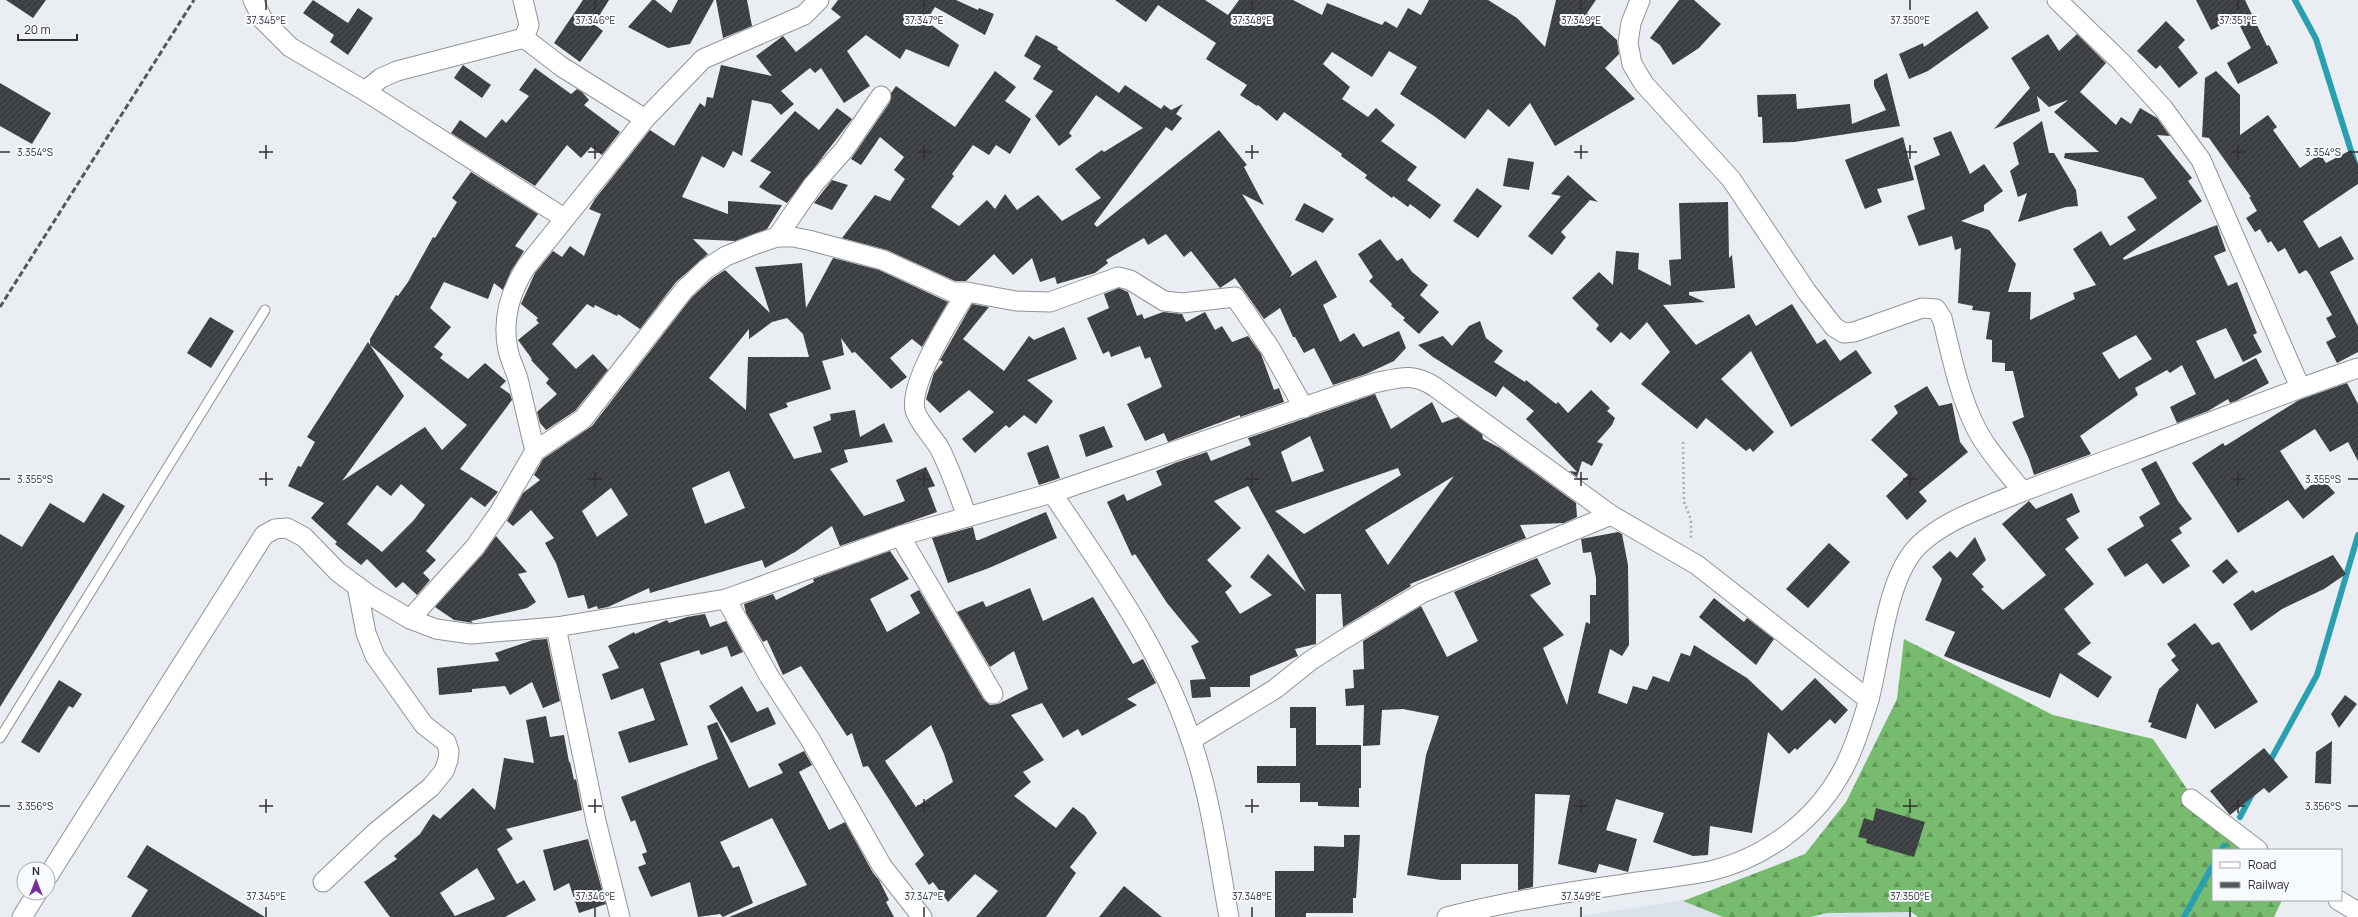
<svg xmlns="http://www.w3.org/2000/svg" width="2358" height="917" font-family="Manrope,sans-serif">
<style>
.built{fill:#dae2ec}
.forest{fill:url(#forest-firs)}
.lines{fill:none;stroke-linecap:round;stroke-linejoin:round}
.stream{stroke:#299fb2;stroke-width:6}
.building{fill:url(#building-hatch);fill-rule:evenodd}
.service-casing{stroke:#919397;stroke-width:11}
.minor-casing{stroke:#919397;stroke-width:21}
.path{stroke:#abadb0;stroke-width:2.5;stroke-dasharray:2 3;stroke-linecap:butt}
.service{stroke:#fff;stroke-width:9}
.minor{stroke:#fff;stroke-width:19}
.rail{stroke:#555658;stroke-width:3;stroke-dasharray:6 3;stroke-linecap:butt}
.ticks{fill:none;stroke:#2f3032;stroke-width:1.5}
.ticks-label{font-size:10px;text-anchor:middle;fill:#2f3032;stroke:#f7fafe;stroke-width:4;stroke-linejoin:round;paint-order:stroke}
</style>
<defs>
<pattern id="forest-firs" width="22" height="20" patternUnits="userSpaceOnUse"><rect width="22" height="20" fill="#77bc6e"/><path d="M5 1l3.5 6h-7zM16 11l3.5 6h-7z" fill="#62995b"/></pattern>
<pattern id="building-hatch" width="6" height="6" patternUnits="userSpaceOnUse"><rect width="6" height="6" fill="#3c3f42"/><path d="M-1 1l2-2M0 6l6-6M5 7l2-2" fill="none" stroke="#505255"/></pattern>
</defs>
<rect width="100%" height="100%" fill="#eaedf1"/>
<path class="built" d="M1907,886L1912,917H1576L1727,893Z"/>
<path class="forest" d="M1904,639L2053,715L2153,739L2204,814L2250,850H2213V900H2282L2274,917H1918L1911,912L1827,913L1810,917H1723L1683,901L1805,854L1846,802L1897,699Z"/>
<g class="lines">
<g class="stream">
<path d="M2295,0L2316,39L2358,173"/>
<path d="M2269,763L2317,675L2358,535"/>
<path d="M2240,817L2252,794"/>
<path d="M2221,850L2224,846"/>
<path d="M2184,917L2213,865"/>
</g>
</g>
<g class="building">
<path d="M6,0H46L33,18Z"/>
<path d="M313,0L348,23L358,8L373,18L348,55L330,42L334,35L303,13Z"/>
<path d="M583,0H609L594,24L603,31L580,62L554,43Z"/>
<path d="M652,0H655L671,13L678,0H714L690,44L668,48L628,27Z"/>
<path d="M716,0H747L752,26L723,38Z"/>
<path d="M838,0H956L978,10L979,8L994,14L985,35L935,7L926,21L959,45L949,67L906,49L900,59L866,35L847,51L870,86L844,103L821,68L815,73L810,68L781,91L794,104L781,115L771,104L752,100L742,156L733,151L724,168L702,156L682,197L728,214V201L782,205L767,229L735,241L693,239L708,254L676,282L640,329L618,314L617,316L595,305L594,308L587,304L552,344L576,369L593,354L608,370L575,411L546,430L540,423L537,412L557,394L546,383L549,379L531,360L532,359L518,340L539,323L536,320L538,318L521,304L535,273L553,251L562,257L570,246L584,256L601,214L589,209L595,199L650,130L674,146L700,103L705,107L707,97L713,98L721,65L772,76L756,56L783,36L796,52L841,17L831,9Z"/>
<path d="M1115,0H1205L1228,15L1239,0H1293L1322,15L1327,3L1382,25L1385,21L1397,28L1408,8L1421,15L1429,0H1488L1517,18L1545,47L1556,0H1596L1587,13L1617,40L1619,54L1605,68L1635,99L1555,146L1530,103L1509,127L1488,109L1465,139L1434,116L1400,94L1417,67L1389,51L1372,77L1332,52L1323,64L1350,87L1342,99L1368,117L1376,108L1395,125L1381,141L1417,167L1407,180L1441,205L1430,219L1410,204L1408,207L1393,196L1392,198L1365,178L1367,175L1341,156L1342,154L1284,112L1277,121L1258,105L1257,106L1240,95L1247,85L1206,59L1216,43L1158,5L1146,22Z"/>
<path d="M1679,0H1694L1721,24L1699,48L1673,65L1660,45L1650,38Z"/>
<path d="M2196,0H2245L2267,46L2269,45L2278,63L2238,84L2227,63L2251,48L2237,20L2234,21L2233,19L2211,30Z"/>
<path d="M1977,11L1989,28L1928,71L1909,79L1899,54L1923,43L1924,47Z"/>
<path d="M2166,21L2185,40L2178,47L2198,73L2179,88L2160,65L2156,69L2137,51Z"/>
<path d="M2048,34L2059,51L2077,34L2106,63L2080,92L2116,125L2121,117L2131,124L2140,108L2157,118L2170,136L2157,135L2192,178L2188,181L2202,201L2123,258L2124,260L2217,225L2226,251L2214,256L2228,286L2237,282L2257,333L2253,335L2262,352L2243,362L2226,328L2196,341L2215,379L2256,358L2269,383L2236,401L2230,403L2228,399L2208,411L2177,423L2170,407L2196,394L2182,365L2170,373L2167,370L2135,388L2138,395L2080,436L2091,454L2034,475L2029,459L2012,422L2024,417L2013,371H2005V363L1992,362V340L1986,339L1990,312L1972,310L1973,306L1958,303L1961,248L1955,250L1952,236L1919,246L1907,216L1925,209L1914,166L1940,155L1933,138L1951,131L1970,174L1984,164L2003,191L1984,205V211L1961,221L1989,230L2016,264L2008,292H2031L2030,320L2075,299L2073,293L2096,285L2073,249L2101,231L2110,246L2136,230L2127,217L2157,198L2143,178L2064,158L2065,153L2099,152L2054,112L2068,100L2049,107L2037,96L2040,111L1994,129L2030,88L2011,58ZM2136,335L2152,359L2119,379L2102,353Z"/>
<path d="M1036,35L1058,47L1057,49L1119,93L1125,85L1161,109L1164,105L1171,110L1183,104L1176,114L1182,118L1172,131L1166,127L1094,224L1097,227L1219,130L1247,165L1244,167L1264,205L1242,194L1292,273L1290,277L1316,260L1337,297L1323,305L1340,342L1354,333L1363,347L1399,331L1406,348L1394,361L1366,374L1333,385L1314,348L1304,353L1295,337H1293L1280,308L1264,319L1235,278L1220,288L1191,251L1184,257L1166,234L1148,245L1144,238L1106,260L1108,263L1095,273L1057,284L1055,277L1040,282L1032,258L1013,275L994,254L966,281H955L887,250L842,238L875,195L890,201L905,179L894,170L904,157L880,137L861,165L851,159L890,102L891,93L896,86L955,127L995,71L1016,87L1005,101L1031,119L1010,154L996,145L989,155L973,145L952,174L954,176L931,207L959,226L987,200L995,209L1005,194L1017,210L1038,195L1062,221L1101,198L1075,169L1102,150L1104,152L1143,128L1096,95L1069,133L1072,136L1059,146L1035,116L1053,91L1033,79L1041,66L1024,56Z"/>
<path d="M463,65L491,85L482,98L454,78Z"/>
<path d="M535,68L571,94L577,89L582,92L589,100L584,105L620,132L602,155L591,147L581,158L567,145L535,186L451,133L460,120L486,138L502,119L506,123L529,96L519,90Z"/>
<path d="M2216,71L2240,95V135L2268,115L2277,127L2273,130L2300,168L2320,154L2326,163L2351,150L2358,165V184L2303,221L2319,248L2341,236L2354,259L2330,272L2358,326V352L2337,363L2326,342L2336,337L2326,318L2332,315L2310,275L2306,270L2299,274L2285,248L2278,252L2271,241L2268,243L2260,229L2255,232L2246,218L2257,211L2249,197H2251L2209,138L2202,137L2205,78Z"/>
<path d="M1887,73L1900,126L1794,142L1763,143L1762,117H1758L1757,95L1796,94L1797,109L1850,104L1852,124L1886,110L1874,86V80Z"/>
<path d="M0,83L51,113L32,144L0,126Z"/>
<path d="M837,108L852,119L787,203L759,187L771,172L750,161L795,111L819,130Z"/>
<path d="M2042,121L2049,153H2054L2076,190L2078,206L2066,207L2018,222L2027,193L2018,197L2010,171L2019,164L2013,143Z"/>
<path d="M1903,137L1914,180L1877,189L1882,202L1865,209L1845,160Z"/>
<path d="M1508,158L1534,162L1529,190L1503,186Z"/>
<path d="M471,172L538,214L515,246L524,251L511,271L503,290L494,283L488,299L444,282L430,308L451,327L434,347L443,354L440,358L468,379L485,363L506,381L500,387L510,394L512,400L460,469L498,492L485,507L471,497L426,551L436,560L423,573L430,580L417,595L403,582L396,588L367,559L361,565L335,544L337,542L311,518L324,503L288,486L298,466L301,467L315,442L307,437L368,342L404,396L342,481L425,427L442,450L467,425L370,345V339L396,295L398,296L408,282L433,237L435,238L457,202L452,198ZM401,484L425,505L414,520L382,552L347,524L377,485L391,496Z"/>
<path d="M1568,175L1598,202L1590,200L1561,232L1566,237L1552,255L1528,236L1561,196L1551,194Z"/>
<path d="M832,180L848,185L832,210L814,203Z"/>
<path d="M1477,188L1502,206L1478,238L1453,221Z"/>
<path d="M1728,202L1729,258L1732,255L1735,288L1689,292V295L1705,302L1663,305L1696,345L1749,314L1756,326L1792,304L1817,344L1825,339L1840,361L1856,350L1872,373L1791,427L1751,351L1721,379L1774,432L1753,452L1750,448L1746,451L1706,418L1697,429L1641,384L1670,352L1647,322L1630,340L1621,332L1611,343L1596,329L1599,325L1572,298L1599,272L1613,285L1616,251L1639,253L1638,269L1671,286L1669,260L1681,259L1679,203Z"/>
<path d="M1304,203L1334,219L1323,233L1295,220Z"/>
<path d="M1380,239L1397,261L1402,258L1412,272L1428,285L1420,295L1439,312L1419,334L1403,320L1405,318L1391,306L1392,304L1369,281L1373,277L1358,254Z"/>
<path d="M833,258L879,270L948,302L922,347L912,339L890,358L907,377L891,389L855,352L852,353L841,338L844,355L822,361L831,389L786,403L788,407L769,414L794,459L822,452L813,427L831,420L830,414L855,410L860,437L884,423L893,442L844,450L848,462L830,469L864,516L905,501L896,480L926,467L935,486L928,488L937,512L840,546L832,526L795,552L765,568L762,560L650,593L649,588L608,607L598,609L597,606L588,609L584,595L568,598L556,563L545,543L554,538L531,510L513,526L507,521L523,493L540,480L534,475L543,459L592,426L692,297L713,278L725,270L770,313L755,267L802,263L806,308ZM787,318L803,334L809,357H748L746,410L709,378L749,329V339L772,322ZM729,471L745,508L705,524L692,488ZM611,488L628,515L597,537L582,511Z"/>
<path d="M1119,288L1128,292L1137,316L1142,314L1144,319L1163,312L1182,314L1186,322L1205,312L1215,330L1222,326L1232,342L1248,336L1261,354L1274,390L1279,388L1284,402L1240,417V415L1168,442L1164,433L1145,441L1127,404L1162,387L1150,357L1145,359L1140,346L1111,357L1109,351L1103,354L1087,318L1109,308L1104,294Z"/>
<path d="M972,304L989,307L963,339L1004,371L1029,336L1034,340L1064,327L1077,359L1027,380L1053,401L1036,424L1024,415L1009,428L1006,425L975,453L962,439L994,412L969,390L940,413L926,399L934,373L943,362L940,360L943,355Z"/>
<path d="M210,317L234,331L211,368L187,353Z"/>
<path d="M1480,321L1486,338L1503,351L1494,362L1525,382L1526,380L1556,404L1558,402L1568,413L1591,390L1610,408L1607,411L1615,418L1612,425L1597,442L1603,444L1592,466L1582,461L1577,477L1569,471L1577,472L1526,419L1534,411L1503,386L1496,397L1433,357L1418,345L1443,336L1452,346L1469,326Z"/>
<path d="M2347,383L2358,404V461L2348,442L2330,452L2315,429L2280,451L2305,490L2321,477L2335,493L2303,519L2288,500L2238,533L2192,463L2223,443L2225,446L2299,400Z"/>
<path d="M1927,386L1939,406L1952,403L1960,442L1968,452L1919,492L1927,501L1907,520L1886,496L1908,475L1871,440L1898,413L1894,406Z"/>
<path d="M1375,394L1391,429L1432,402L1442,423L1458,417L1482,434L1483,439L1500,448L1576,503L1577,517L1564,523L1520,525L1526,538L1410,584L1411,586L1343,627L1341,594H1316V644L1295,649L1298,656L1250,676V687H1210L1211,697L1192,698L1190,680L1206,679L1191,646L1199,642L1167,603L1135,554L1132,556L1107,502L1124,494L1127,501L1162,485L1156,471L1175,463L1207,452L1211,461L1251,445L1248,438ZM1310,436L1324,471L1292,482L1281,452ZM1398,468L1401,475L1304,534L1275,511ZM1454,476L1388,565L1365,530ZM1248,486L1306,592L1268,554L1250,577L1272,595L1240,614L1225,592L1232,586L1207,560L1241,528L1214,501Z"/>
<path d="M1104,426L1113,447L1086,457L1079,435Z"/>
<path d="M1048,445L1060,478L1039,485L1027,453Z"/>
<path d="M2156,461L2178,501L2192,519L2179,528L2182,533L2171,540L2190,566L2163,584L2147,563L2125,577L2107,549L2144,526L2139,517L2160,504L2141,469Z"/>
<path d="M103,493L125,506L0,707V534L22,547L50,503L84,523Z"/>
<path d="M2072,493L2080,512L2066,519L2079,538L2065,549L2094,584L2064,609L2091,643L2077,654L2112,677L2098,698L2060,673L2050,698L1944,656L1955,632L1925,620L1942,579L1932,567L1950,551L1957,558L1975,537L1986,560L1972,574L1984,587L1981,589L2003,610L2046,575L2002,524L2029,501L2036,509Z"/>
<path d="M1046,512L1057,538L989,568L948,583L932,538L973,527L976,540H979Z"/>
<path d="M1618,532L1622,534L1628,565L1629,645L1622,656L1610,649L1598,693L1627,704L1633,686L1647,690L1653,676L1669,682L1681,653L1690,656L1694,645L1747,678L1782,711L1815,678L1848,710L1835,724L1830,719L1797,750L1795,748L1789,754L1768,732L1752,833L1710,826L1708,855L1693,856L1653,842L1664,813L1616,799L1606,830L1637,839L1628,872L1599,864L1596,873L1558,864L1570,795L1535,794L1533,887L1518,890V864H1461V880H1441L1407,875L1426,755L1439,716L1403,709L1382,710L1380,745L1363,746L1364,705L1346,706L1345,689L1354,688L1353,670L1364,669L1363,641L1421,606L1447,657L1478,641L1454,592L1537,558L1551,584L1530,595L1564,635L1543,648L1567,705L1586,622L1590,624V595H1596V578L1591,552L1583,553L1581,539Z"/>
<path d="M496,536L527,572L518,574L536,602L527,608L471,621L473,623L454,620L435,607L483,554Z"/>
<path d="M1829,543L1850,562L1808,608L1786,589Z"/>
<path d="M890,551L909,579L870,599L887,632L920,613L910,595L919,590L984,700L990,705L998,704L1028,689L1014,651L990,667L957,612L983,601L986,607L1030,588L1043,621L1093,597L1133,664L1143,659L1156,683L1127,699L1137,705L1082,736L1078,729L1063,738L1042,703L1011,715L1044,760L1023,772L1031,782L1014,796L1056,828L1073,807L1085,816L1097,833L1070,867L1076,873L1046,917H976L998,891L975,874L948,902L933,882L929,885L915,864L924,855L868,766L863,767L852,733L847,736L801,666L783,675L767,640L763,642L746,613L744,604L773,594L776,600L814,582L813,579ZM931,725L944,754L953,782L916,807L885,761Z"/>
<path d="M2333,555L2346,574L2324,589L2282,609L2251,631L2233,604L2253,590L2255,593Z"/>
<path d="M2227,559L2238,572L2223,584L2212,571Z"/>
<path d="M1714,598L1744,622L1747,618L1774,639L1756,665L1699,617Z"/>
<path d="M705,614L710,627L726,621L743,652L731,657L727,646L701,655L699,650L660,663L688,745L629,763L618,732L655,720L643,688L611,700L602,674L619,668L608,646L634,632L635,634L667,620L669,623L687,617Z"/>
<path d="M2195,623L2212,645L2219,642L2258,702L2215,729L2197,703L2186,739L2150,727L2152,723L2148,722L2159,689L2179,670L2171,660L2176,656L2167,644Z"/>
<path d="M547,639L560,701L543,708L532,682L510,695L505,686L472,689V692L439,695L437,668L499,661L495,653L533,640Z"/>
<path d="M59,680L82,694L73,708L69,706L39,753L21,742Z"/>
<path d="M742,686L757,712L768,707L776,724L731,743L709,706Z"/>
<path d="M2345,695L2357,704L2339,728L2331,714Z"/>
<path d="M1290,707H1316V745H1361V788H1359V807L1318,806V802H1300V783H1257V766H1296V728H1290Z"/>
<path d="M546,716L550,737L564,735L569,762H570L574,780L576,779L582,810L506,829L513,839L497,849L517,884L524,880L536,900L505,917H390L364,882L397,859L394,856L420,834L433,814L440,819L473,788L495,810L504,758L534,763L526,720ZM477,868L495,899L455,916L440,893Z"/>
<path d="M717,722L749,788L783,773L778,764L804,751L812,765L799,772L829,830L845,822L873,873L879,880L889,900L886,902L894,917H729L807,885L772,818L720,842L733,868L739,866L753,903L723,917L720,914L698,917L690,882L651,897L638,867L646,864L642,854L647,852L635,820L631,822L621,797L718,759L707,726Z"/>
<path d="M2332,741L2331,784L2315,783L2316,752Z"/>
<path d="M2264,748L2288,777L2269,793L2264,788L2230,815L2210,791Z"/>
<path d="M1876,808L1925,822L1914,857L1866,843L1867,839L1858,837L1864,818L1873,821Z"/>
<path d="M1344,835H1360L1356,898H1353V913H1306V917H1275V871H1314V846L1344,847Z"/>
<path d="M588,839L606,904L579,913L569,883L554,891L543,850Z"/>
<path d="M147,845L265,917H131L148,890L127,877Z"/>
<path d="M1124,886L1162,917H1099Z"/>
</g>
<g class="lines">
<g class="service-casing">
<path id="service" d="M0,738L265,310"/>
</g>
<g class="minor-casing">
<g id="minor">
<path d="M253,0L263,20L290,47L365,91L564,218"/>
<path d="M1640,0L1631,23L1628,43L1632,64L1644,84L1731,179L1807,292L1834,327L1844,333L1854,332L1922,308L1936,309L1942,318C1951,353 1958,391 1974,424C1985,448 2006,470 2022,491"/>
<path d="M2057,0L2121,62L2163,108L2201,160L2300,387"/>
<path d="M524,38L562,67L645,119"/>
<path d="M365,91L381,78L397,71L524,38L529,25L523,0"/>
<path d="M777,237L813,185L844,150L881,96"/>
<path d="M535,451C529,427 524,403 518,379C515,369 510,360 508,350C502,321 510,292 526,267L645,119L703,59L804,15L819,0"/>
<path d="M1052,493C1105,572 1161,649 1191,740C1211,797 1218,858 1229,917"/>
<path d="M967,517C959,494 951,471 940,449C934,438 918,422 915,410C909,382 952,316 967,292"/>
<path d="M900,536L993,694"/>
<path d="M726,599L769,676L810,739L882,866L922,917"/>
<path d="M410,619L475,547L499,513L535,451L583,419L684,290L706,269L726,256L756,244L777,237H793L808,240L883,260L953,292H967L1016,301L1050,302L1118,277L1130,280L1164,301L1182,303L1235,297L1270,348L1304,408"/>
<path d="M556,627L596,821L620,917"/>
<path d="M1191,740L1275,689L1310,661L1346,638L1422,593L1611,515"/>
<path d="M2191,799L2258,850"/>
<path d="M48,876L264,535L275,529L287,528L304,537L338,572L369,595L410,619L436,629L471,634L556,627L726,599L900,536L1052,493L1374,383C1399,378 1413,372 1435,387L1611,515L1697,565L1869,700"/>
<path d="M323,882L376,832L431,787L444,771L448,760L449,751L446,742L424,725L375,656L366,633L357,586"/>
<path d="M2338,900L2358,912"/>
<path d="M22,917L37,893"/>
<path d="M1447,917C1503,902 1561,893 1618,885C1648,880 1680,877 1710,871C1762,859 1811,824 1838,778C1852,756 1860,728 1868,703C1881,658 1885,578 1919,545C1940,525 1967,514 1994,503C2041,484 2088,467 2135,450C2210,423 2283,393 2358,368"/>
</g>
</g>
<path class="path" d="M1683,442L1684,502L1691,520V539"/>
<use href="#service" class="service"/>
<use href="#minor" class="minor"/>
<path class="rail" d="M0,307L194,0"/>
</g>
<path class="ticks" d="M266,0V10M595,0V10M924,0V10M1252,0V10M1581,0V10M1910,0V10M2238,0V10M266,145V159M595,145V159M924,145V159M1252,145V159M1581,145V159M1910,145V159M2238,145V159M0,152H10M259,152H273M588,152H602M917,152H931M1245,152H1259M1574,152H1588M1903,152H1917M2231,152H2245M2348,152H2358M266,472V486M595,472V486M924,472V486M1252,472V486M1581,472V486M1910,472V486M2238,472V486M0,479H10M259,479H273M588,479H602M917,479H931M1245,479H1259M1574,479H1588M1903,479H1917M2231,479H2245M2348,479H2358M266,799V813M595,799V813M924,799V813M1252,799V813M1581,799V813M1910,799V813M2238,799V813M0,806H10M259,806H273M588,806H602M917,806H931M1245,806H1259M1574,806H1588M1903,806H1917M2231,806H2245M2348,806H2358M266,907V917M595,907V917M924,907V917M1252,907V917M1581,907V917M1910,907V917"/>
<g class="ticks-label">
<text x="266" y="24">37.345°E</text>
<text x="595" y="24">37.346°E</text>
<text x="924" y="24">37.347°E</text>
<text x="1252" y="24">37.348°E</text>
<text x="1581" y="24">37.349°E</text>
<text x="1910" y="24">37.350°E</text>
<text x="2238" y="24">37.351°E</text>
<text x="35" y="156">3.354°S</text>
<text x="2323" y="156">3.354°S</text>
<text x="35" y="483">3.355°S</text>
<text x="2323" y="483">3.355°S</text>
<text x="35" y="810">3.356°S</text>
<text x="2323" y="810">3.356°S</text>
<text x="266" y="900">37.345°E</text>
<text x="595" y="900">37.346°E</text>
<text x="924" y="900">37.347°E</text>
<text x="1252" y="900">37.348°E</text>
<text x="1581" y="900">37.349°E</text>
<text x="1910" y="900">37.350°E</text>
</g>
<rect x="2212" y="849" width="130" height="52" fill="#f7fafe" stroke="#a7a9ac"/>
<rect x="2220" y="862" width="20" height="6" fill="#ffffff" stroke="#a7a9ac"/>
<text x="2248" y="869" font-size="12" fill="#2f3032">Road</text>
<rect x="2220" y="882" width="20" height="6" fill="#555658" stroke="#a7a9ac"/>
<text x="2248" y="889" font-size="12" fill="#2f3032">Railway</text>
<g transform="translate(36 881)"><circle r="19" fill="#f7fafe" stroke="#a7a9ac"/>
<path d="M0-3L7 15L0 10L-7 15Z" fill="#782ea1"/>
<text y="-6" font-size="11" font-weight="bold" text-anchor="middle" fill="#2f3032">N</text>
</g>
<path d="M18 34v6h59v-6" fill="none" stroke="#2f3032" stroke-width="2"/>
<text x="24" y="34" font-size="12" fill="#2f3032" stroke="#f7fafe" stroke-width="3" paint-order="stroke">20 m</text>
</svg>
